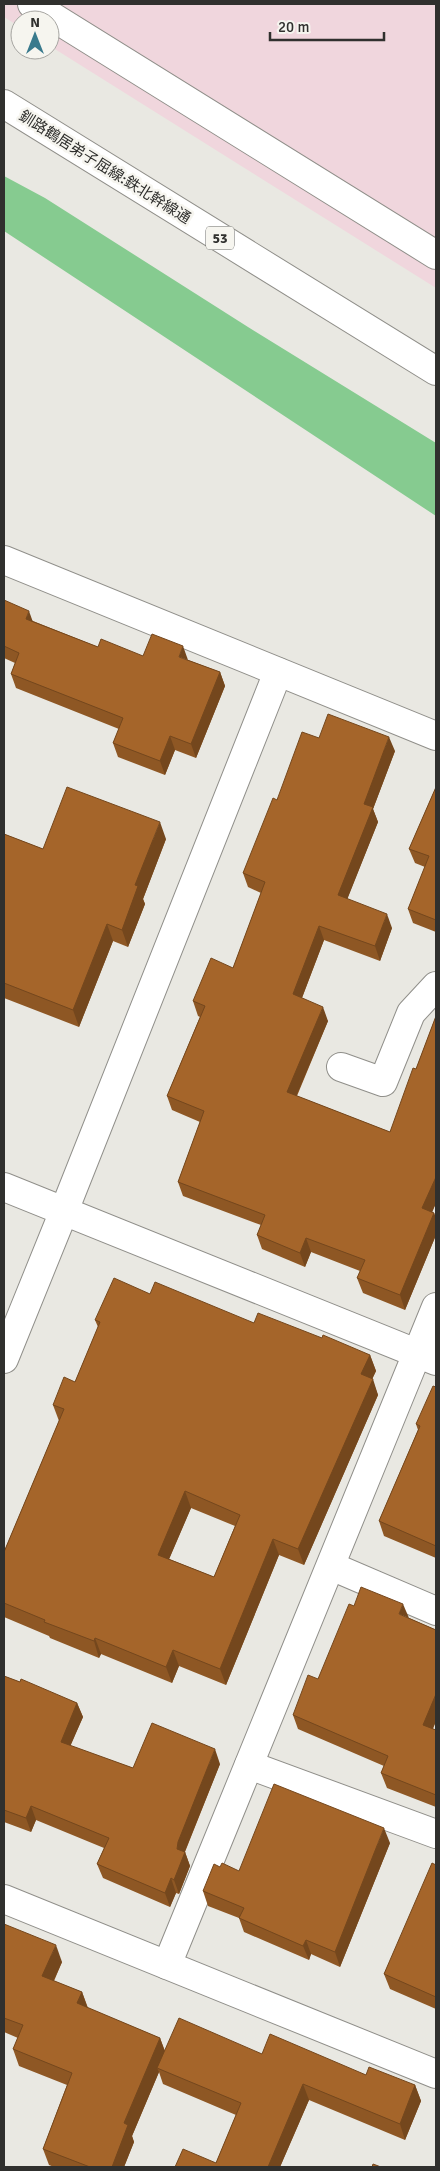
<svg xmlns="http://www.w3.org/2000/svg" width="440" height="2171" font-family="Signika,'Noto Sans JP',sans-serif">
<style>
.industrial{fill:#f0d6dd}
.forest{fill:#86cb90}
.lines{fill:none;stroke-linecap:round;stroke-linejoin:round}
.minor-casing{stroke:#908f8a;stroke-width:30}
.major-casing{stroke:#908f8a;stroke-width:30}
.minor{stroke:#fff;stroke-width:28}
.major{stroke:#fff;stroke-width:28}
.wall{fill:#8e5724;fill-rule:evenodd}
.shaded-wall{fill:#74471d}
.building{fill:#a5652a;stroke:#74471d;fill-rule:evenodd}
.labels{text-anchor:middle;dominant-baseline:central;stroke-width:5;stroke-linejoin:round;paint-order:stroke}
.shield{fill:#f6f5ef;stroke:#6b6b68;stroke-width:1}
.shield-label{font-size:14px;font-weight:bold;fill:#30302e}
.street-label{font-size:15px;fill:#30302e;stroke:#f6f5ef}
</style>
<rect width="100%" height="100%" fill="#e9e8e2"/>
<path class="industrial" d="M4,4H436V288L50,46V20H20V27L4,17Z"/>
<path class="forest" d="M4,176L45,198L248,327L436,443V516L4,231Z"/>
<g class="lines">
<g class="minor-casing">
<g id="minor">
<path d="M32,4L436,255"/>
<path d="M4,560L436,736"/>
<path d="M341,1067L383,1082L411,1013L436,986"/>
<path d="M4,1187L436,1361"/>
<path d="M4,1359L64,1211L278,672"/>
<path d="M331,1566L436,1611"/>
<path d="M249,1765L436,1834"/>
<path d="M4,1899L436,2074"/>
<path d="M167,1965L436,1307"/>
</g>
</g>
<g class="major-casing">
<path id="major" d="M4,104L436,371"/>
</g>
<use href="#minor" class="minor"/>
<use href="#major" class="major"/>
</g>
<g class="wall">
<path d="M4,600L33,621L98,647L143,656L188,660L220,672L225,686L196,758L175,750L165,775L118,757L113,743L119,729L16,688L11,674L15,663L4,658Z"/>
<path d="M319,738L395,751L373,809L378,822L347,899L392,928L380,961L324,940L302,998L328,1021L297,1096L390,1132L416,1069L436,1016V1203L432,1212L434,1213L436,1218V1235L405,1310L363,1293L357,1278L360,1271L311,1252L305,1267L262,1249L257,1235L261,1225L183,1196L178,1182L200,1122L172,1110L167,1096L200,1017L198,1016L193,1001L233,968L261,893L248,887L243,873L277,800Z"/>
<path d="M436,787V932L413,923L408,909L425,867L415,863L409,849Z"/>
<path d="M4,834L43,849L166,839L143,899L145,904L128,947L113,941L79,1027L4,998Z"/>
<path d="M150,1294L254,1323L322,1338L370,1355L376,1371L372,1379L378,1395L304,1565L279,1555L226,1685L179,1666L172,1683L101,1654L99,1658L50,1638L49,1636L4,1617V1552L59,1421L53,1405L75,1382L98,1327L95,1320ZM191,1508L235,1526L214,1577L169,1559Z"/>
<path d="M436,1387V1558L384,1536L379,1521L418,1430L416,1424Z"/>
<path d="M354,1606L409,1618L436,1630V1721L433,1729L436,1730V1807L387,1788L381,1773L384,1766L298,1729L293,1715L318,1679Z"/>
<path d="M4,1676L20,1682L77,1703L83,1717L70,1746L133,1768L220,1764L185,1852L190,1866L179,1894L176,1893L170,1907L103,1878L97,1864L104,1848L36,1820L31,1832L4,1822Z"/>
<path d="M390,1843L340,1967L311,1954L309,1960L244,1932L239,1918L208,1906L203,1891L239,1871Z"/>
<path d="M436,1865V2009L390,1989L384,1974Z"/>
<path d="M4,1924L62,1962L54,1981L82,1992L88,2008L160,2038L165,2051L262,2054L415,2085L421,2101L405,2140L309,2100L280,2167H175L216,2163L236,2115L163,2084L159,2072L132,2136L134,2142L124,2167H54L49,2165L43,2149L67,2085L19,2066L13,2049L18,2038L4,2032Z"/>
</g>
<g class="shaded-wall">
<path d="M29,611L34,625L26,619Z"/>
<path d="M183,646L188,660L179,657Z"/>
<path d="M220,672L225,686L196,758L191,744Z"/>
<path d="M170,736L175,750L165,775L160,761Z"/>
<path d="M389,737L395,751L373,809L378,822L343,910L338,895L364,804Z"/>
<path d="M160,822L166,839L143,899L145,904L128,947L122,930L135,885Z"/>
<path d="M387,914L392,928L380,961L375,946Z"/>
<path d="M107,924L113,941L79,1027L73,1010Z"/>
<path d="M319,926L324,940L298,1008L293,994Z"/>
<path d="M323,1007L328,1021L292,1106L287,1092Z"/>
<path d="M436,1177V1203L428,1222L422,1208Z"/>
<path d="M434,1213L436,1218V1235L405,1310L400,1295Z"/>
<path d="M306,1238L311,1252L305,1267L300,1253Z"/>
<path d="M370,1355L376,1371L367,1390L361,1374Z"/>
<path d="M373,1379L378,1395L304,1565L298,1549Z"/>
<path d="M185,1491L191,1508L164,1571L158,1555Z"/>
<path d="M273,1539L279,1555L226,1685L220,1669Z"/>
<path d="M403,1604L409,1618L399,1614Z"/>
<path d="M95,1638L101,1654L99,1658L94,1641Z"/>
<path d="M173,1650L179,1666L172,1683L166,1667Z"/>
<path d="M436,1694V1721L428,1739L423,1725Z"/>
<path d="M77,1703L83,1717L66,1756L61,1742Z"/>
<path d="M215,1749L220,1764L183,1856L185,1852L190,1866L179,1894L174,1880L178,1842Z"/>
<path d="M31,1806L36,1820L31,1832L26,1818Z"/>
<path d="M384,1828L390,1843L340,1967L335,1952Z"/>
<path d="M171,1878L176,1893L170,1907L165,1893Z"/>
<path d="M306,1940L311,1954L309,1960L303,1946Z"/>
<path d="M56,1945L62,1962L48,1993L42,1976Z"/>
<path d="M82,1992L88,2009L77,2003Z"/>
<path d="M160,2038L166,2055L157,2068L159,2072L132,2136L134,2142L124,2167H112L124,2123Z"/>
<path d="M303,2084L309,2100L280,2167H268Z"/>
<path d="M415,2085L421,2101L405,2140L400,2124Z"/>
</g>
<g class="building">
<path d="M4,600L29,611L26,619L98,647L101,639L143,656L152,634L183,646L179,657L220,672L191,744L170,736L160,761L113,743L123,718L11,674L19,653L4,646Z"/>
<path d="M328,714L389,737L364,804L373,807L338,895L387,914L375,946L319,926L293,994L323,1007L287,1092L390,1132L413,1068L416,1069L436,1016V1177L422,1208L434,1213L400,1295L357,1278L365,1260L306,1238L300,1253L257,1235L265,1215L178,1182L204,1111L167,1096L205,1006L193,1001L211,958L233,968L265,882L243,873L273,798L277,800L302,732L319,738Z"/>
<path d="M67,787L160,822L135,885L138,886L122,930L107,924L73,1010L4,983V834L43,849Z"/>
<path d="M436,787V920L408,909L429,856L409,849Z"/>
<path d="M114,1278L150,1294L155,1282L254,1323L258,1313L322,1338L323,1335L370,1355L361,1374L373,1379L298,1549L273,1539L220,1669L173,1650L166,1667L95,1638L94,1641L44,1622L45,1620L4,1603V1552L64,1409L53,1405L64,1377L75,1382L100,1322L95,1320ZM185,1491L240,1515L214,1577L158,1555Z"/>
<path d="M433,1386L436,1387V1546L379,1521L420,1426L416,1424Z"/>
<path d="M361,1587L403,1604L399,1614L436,1630V1694L423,1725L436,1730V1795L381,1773L388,1756L293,1715L308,1675L318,1679L349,1604L354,1606Z"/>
<path d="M4,1676L20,1682L21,1679L77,1703L61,1742L133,1768L152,1723L215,1749L178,1842L177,1849L185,1852L174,1880L171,1878L165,1893L97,1864L109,1838L31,1806L26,1818L4,1810Z"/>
<path d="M274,1784L384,1828L335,1952L306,1940L303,1946L239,1918L244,1908L203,1891L214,1864L220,1867L222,1863L239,1871Z"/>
<path d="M432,1863L436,1865V1997L384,1974Z"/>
<path d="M4,1924L56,1945L42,1976L82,1992L77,2003L160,2038L124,2123L128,2125L112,2167H90L43,2149L72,2073L13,2049L23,2025L4,2018Z"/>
<path d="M179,2018L262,2054L270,2034L366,2075L369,2067L415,2085L400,2124L303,2084L268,2167H175L183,2149L216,2163L241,2103L157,2068Z"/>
<path d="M373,2164L381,2167H372Z"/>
</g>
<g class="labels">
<rect class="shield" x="206" y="226.5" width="28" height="23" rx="4"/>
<g class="shield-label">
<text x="220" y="238">53</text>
</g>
<g class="street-label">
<text transform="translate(105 167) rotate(32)">釧路鶴居弟子屈線:鉄北幹線通</text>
</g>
</g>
<rect width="440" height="2171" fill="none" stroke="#30302e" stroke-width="10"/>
<g transform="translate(35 35)"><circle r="24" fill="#f6f5ef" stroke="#a7a6a2"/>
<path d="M0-4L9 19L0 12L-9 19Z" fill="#397a8d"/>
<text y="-8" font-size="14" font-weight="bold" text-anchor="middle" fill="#30302e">N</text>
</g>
<path d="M270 32v8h114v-8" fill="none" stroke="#30302e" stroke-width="2.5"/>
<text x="278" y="32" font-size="15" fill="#30302e" stroke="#f6f5ef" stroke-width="4" paint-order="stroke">20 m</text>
</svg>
